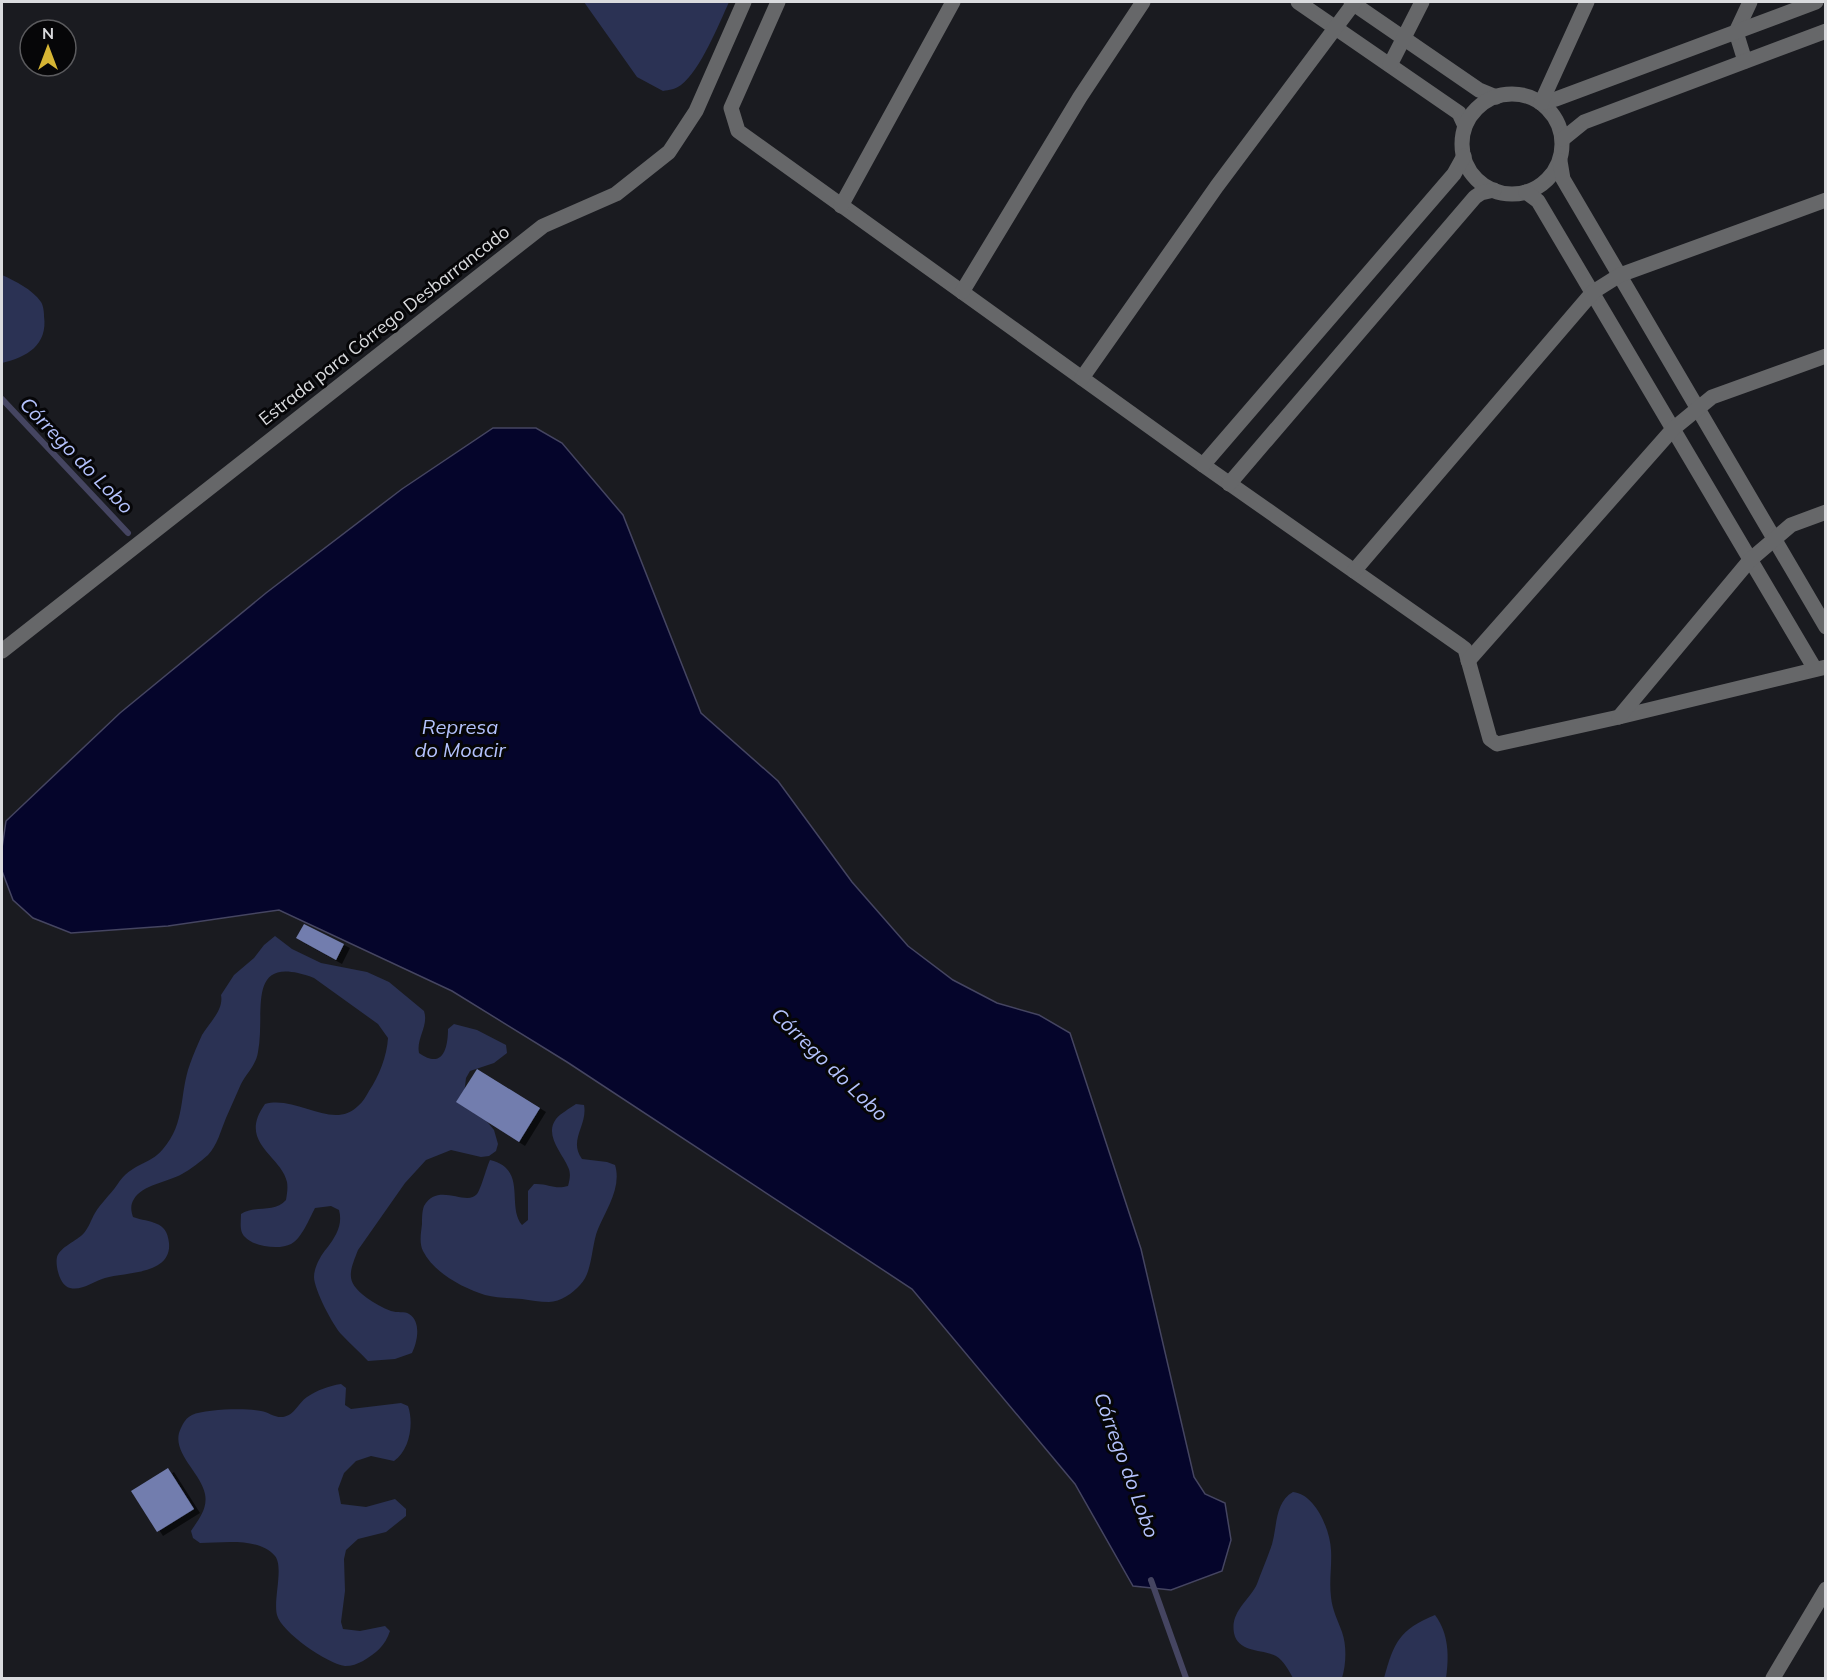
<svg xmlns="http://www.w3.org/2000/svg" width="1827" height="1680" font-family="Mulish,sans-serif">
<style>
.green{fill:#2b3254}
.water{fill:#05052b;stroke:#454561;stroke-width:1.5}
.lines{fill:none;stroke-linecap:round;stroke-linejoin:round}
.stream{stroke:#454561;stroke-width:6}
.building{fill:#727dae;filter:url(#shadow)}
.minor{stroke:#666769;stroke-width:15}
.labels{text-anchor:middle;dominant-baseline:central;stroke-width:6;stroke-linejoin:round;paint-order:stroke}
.street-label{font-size:18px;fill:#dadbde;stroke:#060608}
.water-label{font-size:20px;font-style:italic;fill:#b4c2fd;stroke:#060608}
</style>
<defs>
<filter id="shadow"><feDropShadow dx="6" dy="4" stdDeviation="0" flood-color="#0009"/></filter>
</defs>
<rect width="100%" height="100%" fill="#1a1b20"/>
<g class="green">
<path d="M584,2H729C719,24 700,71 681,85C676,89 669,90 663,91L637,77Z"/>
<path d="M2,275C15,281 32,289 41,302C43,305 44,311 44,316C48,345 27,357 2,363Z"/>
<path d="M275,936L292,949L321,963L367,972L389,982L424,1011C429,1026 416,1038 419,1053C443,1070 448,1048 448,1029L454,1024L477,1030L506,1045L507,1053L494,1063L470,1071L466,1078L464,1094L494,1130L498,1144L496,1151L489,1156L481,1157L451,1150L426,1160L405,1183L358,1250C349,1273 345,1282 367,1298C374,1303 383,1308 391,1311C397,1313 405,1311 409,1314C422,1322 417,1343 412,1353L395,1359L368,1361C360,1352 350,1344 342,1335C333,1326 314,1289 314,1277C314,1267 321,1255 327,1248C336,1236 343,1225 339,1210L331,1206L315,1208C309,1219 302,1238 291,1244C280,1250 254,1247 245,1237C239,1232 241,1222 241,1214C255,1205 275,1213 286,1200C287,1194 288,1188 287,1182C281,1155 237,1143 265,1104C297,1095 333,1131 358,1106C363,1102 366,1096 369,1091C379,1076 387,1056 388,1038L378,1024L314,978C244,952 266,1011 258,1052C256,1065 247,1073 241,1084C236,1095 231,1107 226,1118C221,1130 217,1146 208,1155C200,1162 191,1169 182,1174C168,1182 142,1185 134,1199C130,1205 131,1211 133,1217C150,1223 167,1220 169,1243C172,1275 125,1272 105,1278C94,1281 82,1291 70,1288C60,1286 55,1266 57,1257C60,1247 77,1241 84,1233C89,1227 91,1220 95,1213C101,1203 110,1195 117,1185C132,1162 149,1166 163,1149C186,1123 179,1094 190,1064C193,1055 198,1044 202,1035C209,1023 224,1010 221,995L234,975L254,958L264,945Z"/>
<path d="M576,1104L584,1105C588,1125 568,1140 582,1159L607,1162L615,1165C622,1187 606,1210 598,1229C591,1246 593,1272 580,1285C573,1293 560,1302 549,1302C540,1302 530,1300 522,1299C510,1298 497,1298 485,1295C463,1288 434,1273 423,1251C419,1243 421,1233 422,1224C422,1219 422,1211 424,1206C438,1181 466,1207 477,1194C481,1189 486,1169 490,1160C528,1169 506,1206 522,1225L528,1220V1191L534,1184C548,1183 554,1190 568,1186C570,1179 571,1173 568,1167C562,1153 544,1135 556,1119C561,1113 569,1109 576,1104Z"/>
<path d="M341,1384L346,1388L345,1405L351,1409L401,1403L408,1406C414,1423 410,1450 394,1461L371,1456L356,1461L344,1473L338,1489L341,1504L366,1507L395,1499L406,1509V1516L386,1532L358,1539L346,1550L344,1559L345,1591L341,1622L343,1629L360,1631L385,1626L390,1631C385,1646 376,1653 363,1661C357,1664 352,1666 345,1666C328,1664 281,1632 277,1615C273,1600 284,1567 275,1556C259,1537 223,1543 200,1543L193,1538L191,1531C198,1520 208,1509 205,1494C201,1472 169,1451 181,1428C184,1422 186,1418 192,1415C205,1409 247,1408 261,1411C268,1412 275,1418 283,1417C295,1415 298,1403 307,1397C318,1390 328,1386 341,1384Z"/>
<path d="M1293,1492C1315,1494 1330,1529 1331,1550C1332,1566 1329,1581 1331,1597C1332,1609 1338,1621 1342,1632C1347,1646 1346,1665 1342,1678H1293C1289,1671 1284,1661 1276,1656C1263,1649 1238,1653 1234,1633C1230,1611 1250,1600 1257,1584C1261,1573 1266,1561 1270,1550C1278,1531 1273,1503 1293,1492Z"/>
<path d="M1435,1615C1449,1634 1449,1656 1446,1678H1384C1394,1642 1399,1630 1435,1615Z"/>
</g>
<path class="water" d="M493,428H536L562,443L623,515L701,713L778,781L852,882L908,946L953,980L997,1003L1039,1015L1070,1033L1141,1249L1194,1477L1205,1494L1225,1503L1231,1540L1222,1571L1171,1590L1133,1586L1075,1484L912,1289L567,1062L452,991L279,910L168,926L71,933L33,918L13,900L2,871V848L6,821L120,713L266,593L402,489Z"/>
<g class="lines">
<g class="stream">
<path d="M2,399L128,533"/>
<path d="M1151,1580L1186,1678"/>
</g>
</g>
<g class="building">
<path d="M304,924L344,944L336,960L296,938Z"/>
<path d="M477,1069L540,1108L519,1142L456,1102Z"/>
<path d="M168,1468L194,1509L157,1532L131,1491Z"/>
</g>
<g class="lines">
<g class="minor">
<path d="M778,2L731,108L738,131L1203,465L1461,646L1465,649L1490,739L1497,744L1619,717L1826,667"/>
<path d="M1298,2L1459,113L1465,126"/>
<path d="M1351,2L1479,90L1496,97"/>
<path d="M1745,61L1736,32L1750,2"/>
<path d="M1390,65L1422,2"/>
<circle cx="1512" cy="144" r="50"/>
<path d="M1541,103L1556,99L1816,2"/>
<path d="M1541,103L1587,2"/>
<path d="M1563,139L1584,122L1826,31"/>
<path d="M1560,161L1563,179L1826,627"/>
<path d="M1526,192L1538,201L1815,669"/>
<path d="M841,206L953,2"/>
<path d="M962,292L1080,97L1143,2"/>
<path d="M1082,378L1217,186L1354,3"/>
<path d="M1203,465L1454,174L1464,156"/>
<path d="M1229,484L1475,197L1481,193L1494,190"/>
<path d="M1354,571L1593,292L1620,275L1826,200"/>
<path d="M2,651L543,226L616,194L669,152L696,111L744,2"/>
<path d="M1468,661L1673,429L1712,397L1826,356"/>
<path d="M1619,717L1750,560L1791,525L1826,512"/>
<path d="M1773,1678L1826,1589"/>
</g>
</g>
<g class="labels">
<g class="street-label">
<text transform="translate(384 325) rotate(-38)">Estrada para Córrego Desbarrancado</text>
</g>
<g class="water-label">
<text transform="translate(77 455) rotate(46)">Córrego do Lobo</text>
<text x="460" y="726">Represa<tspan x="460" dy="23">do Moacir</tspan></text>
<text transform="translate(830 1064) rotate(44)">Córrego do Lobo</text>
<text transform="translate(1127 1465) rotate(70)">Córrego do Lobo</text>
</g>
</g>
<rect width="1827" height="1680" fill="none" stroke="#dadbde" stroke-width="6"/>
<g transform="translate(48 48)"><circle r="28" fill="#060608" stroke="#5b5b5e" stroke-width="1.5"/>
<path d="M0-4.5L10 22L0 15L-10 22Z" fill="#d6b534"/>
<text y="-9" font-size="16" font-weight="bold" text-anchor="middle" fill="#dadbde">N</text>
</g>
</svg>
